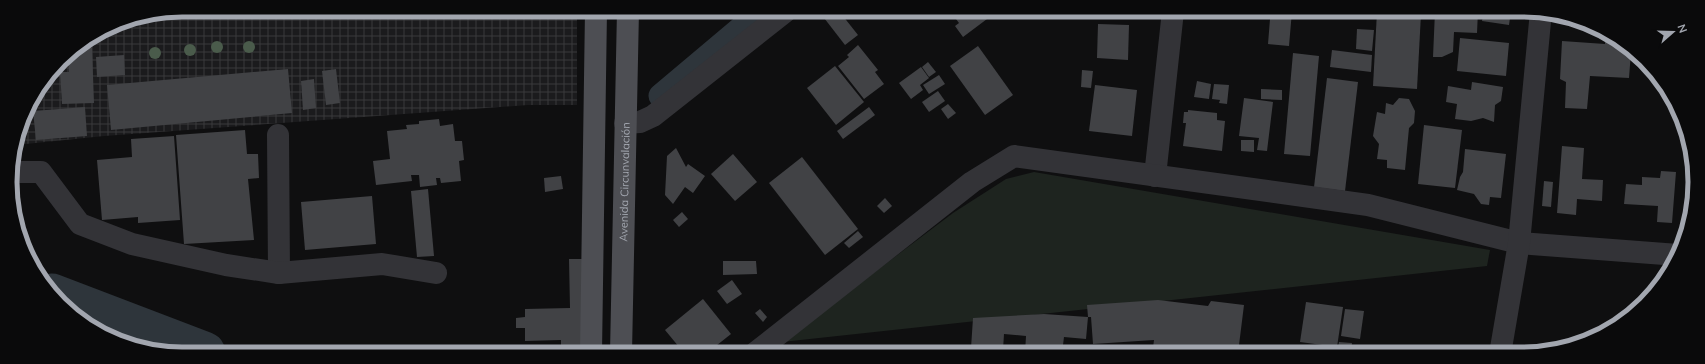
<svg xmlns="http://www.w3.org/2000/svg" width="1705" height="364" font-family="Mulish,sans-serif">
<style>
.industrial{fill:url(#industrial-grid)}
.park{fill:#1e241f}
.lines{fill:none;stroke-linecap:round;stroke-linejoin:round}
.canal{stroke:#2e353b;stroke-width:25}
.river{stroke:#2e353b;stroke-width:43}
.building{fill:#414245}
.minor{stroke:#333337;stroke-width:22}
.major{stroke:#4d4e53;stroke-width:22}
.tree{fill:#4a5b4b}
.labels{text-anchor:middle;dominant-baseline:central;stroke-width:3.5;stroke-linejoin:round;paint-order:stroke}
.street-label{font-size:11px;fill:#a2a6af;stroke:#0a0a0b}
.rim{fill:none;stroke:#a2a6af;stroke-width:5}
</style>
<defs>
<pattern id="industrial-grid" width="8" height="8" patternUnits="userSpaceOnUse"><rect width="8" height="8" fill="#1b1b1d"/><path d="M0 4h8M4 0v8" fill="none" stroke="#39393b"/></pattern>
</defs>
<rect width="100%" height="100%" fill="#0f0f10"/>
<path class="industrial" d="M182,10H577V105H528L104,136L16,145L23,116L61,60L116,23Z"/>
<path class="park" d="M1034,172L1490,250L1487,266L782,342L953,213L1006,179Z"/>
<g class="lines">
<path class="canal" d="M661,96L762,11"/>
<path class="river" d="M52,295L204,353"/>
</g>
<g class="building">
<path d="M825,11H839L858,35L845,45L821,14Z"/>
<path d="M941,11H955L946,17Z"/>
<path d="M958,11H993L995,13L963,37L955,26L959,23L953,15Z"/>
<path d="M1246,11H1292L1289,46L1268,44L1270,19L1246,18Z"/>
<path d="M1435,11H1478L1477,33L1454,32L1453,52L1442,57H1433Z"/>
<path d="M1484,11H1511L1509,25L1482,21Z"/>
<path d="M1377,12L1421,14L1417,89L1373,86Z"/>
<path d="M1098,24L1129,25L1128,60L1097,58Z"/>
<path d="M1357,29L1374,30L1372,51L1356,49Z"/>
<path d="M1605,32L1609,33L1631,52L1629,78L1590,76L1587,109L1565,108L1566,82L1560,79L1562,41L1605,44Z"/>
<path d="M1460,38L1509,43L1506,76L1457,71Z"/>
<path d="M858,45L878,70L875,72L884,84L864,99L838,66L849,57L847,55Z"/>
<path d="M978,46L1013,95L985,115L950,66Z"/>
<path d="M78,48H92L94,103L62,104L60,72H69L68,55Z"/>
<path d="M1332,50L1372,55L1371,72L1330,67Z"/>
<path d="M1293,53L1319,56L1310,156L1284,154Z"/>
<path d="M124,55L125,75L97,77L96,57Z"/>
<path d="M928,62L936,72L929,77L922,67Z"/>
<path d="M835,66L864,102L836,125L807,88Z"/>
<path d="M921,67L929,78L920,85L923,90L911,99L899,83Z"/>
<path d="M288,69L292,113L111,130L107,85Z"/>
<path d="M336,69L340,103L326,105L322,71Z"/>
<path d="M1082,70L1093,71L1091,88L1081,87Z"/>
<path d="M939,75L945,84L929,94L923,85Z"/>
<path d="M1327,78L1358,82L1345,191L1314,187Z"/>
<path d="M314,79L316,108L303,110L301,81Z"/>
<path d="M1197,81L1211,84L1209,99L1194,97Z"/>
<path d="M1472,82L1503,87L1501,101L1495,105L1494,122L1483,118L1471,121L1455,119L1457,104L1446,102L1448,86L1471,90Z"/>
<path d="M1214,84L1229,85L1227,104L1219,103L1220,100L1212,99Z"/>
<path d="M1095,85L1137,90L1132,136L1089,131Z"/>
<path d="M1261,89L1282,90V100L1261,99Z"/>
<path d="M938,91L945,101L929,112L922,102Z"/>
<path d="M1244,98L1273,102L1267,151L1257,150L1259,138L1239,136Z"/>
<path d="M1399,98L1409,99L1415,111L1414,123L1409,128L1405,170L1387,168V160L1377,159L1379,144L1373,136L1377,112L1385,114L1386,103L1393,105Z"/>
<path d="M948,104L956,113L948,119L941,109Z"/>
<path d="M85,107L87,136L36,140L33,111Z"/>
<path d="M869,107L875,115L843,139L837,131Z"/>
<path d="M1188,110L1217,113V120L1225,121L1222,151L1183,146L1186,123H1183L1184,112H1188Z"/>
<path d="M439,119L440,126L453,124L455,141H462L464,160L459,161L461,181L441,183L440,178H436L437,185L420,187L419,175H411L412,181L376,185L373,161L390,159L387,131L407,129L406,125L419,124V121Z"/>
<path d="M1424,125L1462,130L1455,188L1418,184Z"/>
<path d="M245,130L247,154H258L259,178L248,179L254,240L184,244L176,135Z"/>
<path d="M174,136L180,220L138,223V217L102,220L97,160L132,157L131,139Z"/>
<path d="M1241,140H1254V152L1241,151Z"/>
<path d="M1562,146L1584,148L1582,179L1603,180L1602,201L1577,199L1576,215L1557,213Z"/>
<path d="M676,148L686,167L688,164L705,176L693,193L685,187L673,204L665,195L667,156Z"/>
<path d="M1465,149L1506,154L1501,198L1490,197L1489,205L1481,204L1474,194L1457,190L1460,177L1463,172Z"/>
<path d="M733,154L757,182L735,201L711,174Z"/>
<path d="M802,157L858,229L825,255L769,183Z"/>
<path d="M1661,171L1676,172L1672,223L1657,222L1658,206L1624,204L1626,184L1642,185V177L1660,178Z"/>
<path d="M561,176L563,189L545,192L544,178Z"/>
<path d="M1544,181L1553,182L1551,207L1542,206Z"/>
<path d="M428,189L434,256L417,257L411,191Z"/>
<path d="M372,196L376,244L305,250L301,202Z"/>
<path d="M885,198L892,206L884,213L877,206Z"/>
<path d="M682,212L688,219L679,227L673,220Z"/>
<path d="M858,231L863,237L849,248L844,243Z"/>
<path d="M569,259H584L585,347H561V340L525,341V328H516V318L525,317V309L570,308Z"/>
<path d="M723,261H756L757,274L723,275Z"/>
<path d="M732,280L742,294L727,304L717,291Z"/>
<path d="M703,299L731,334L707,353H684L665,330Z"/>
<path d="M1158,300L1208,306L1211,301L1244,305L1238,353H1199L1153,348L1154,340L1093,344L1091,317H1088L1087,305Z"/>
<path d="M1306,302L1343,307L1337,347L1300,342Z"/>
<path d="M760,309L767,317L763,322L755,313Z"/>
<path d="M1345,309L1364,311L1360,339L1341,336Z"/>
<path d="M1044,314L1088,317L1086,339L1064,337L1062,353H1025L1026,336L1004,334L1003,350L971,348L973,318Z"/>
<path d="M1339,342L1352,343L1351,353H1337Z"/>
</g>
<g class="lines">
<g class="minor">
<path d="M625,123L640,122L653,116L786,11"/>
<path d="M278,135L279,273"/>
<path d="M10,172H41L80,224L132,244L226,265L279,273L382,264L436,273"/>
<path d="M1155,176L1173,11"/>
<path d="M755,353L972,182L1014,156L1368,205L1519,243L1678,255"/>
<path d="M1500,354L1519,243L1541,11"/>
</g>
<g class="major">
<path d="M591,353L596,10"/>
<path id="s1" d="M621,353L628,10"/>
</g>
</g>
<g class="tree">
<circle cx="217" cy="47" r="6"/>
<circle cx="249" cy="47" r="6"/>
<circle cx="190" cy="50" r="6"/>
<circle cx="155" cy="53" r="6"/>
</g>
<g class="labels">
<g class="street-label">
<text stroke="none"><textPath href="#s1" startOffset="171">Avenida Circunvalación</textPath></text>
</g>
</g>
<path d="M0 0H1705V364H0ZM182 17H1523A165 165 0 0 1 1688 182V182A165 165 0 0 1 1523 347H182A165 165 0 0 1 17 182V182A165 165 0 0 1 182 17Z" fill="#0a0a0b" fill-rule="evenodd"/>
<path class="rim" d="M182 17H1523A165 165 0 0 1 1688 182V182A165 165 0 0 1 1523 347H182A165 165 0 0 1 17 182V182A165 165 0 0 1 182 17Z"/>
<g transform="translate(1673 32) rotate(70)" stroke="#0a0a0b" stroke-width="3" paint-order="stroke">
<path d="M0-3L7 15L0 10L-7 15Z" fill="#a2a6af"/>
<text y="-6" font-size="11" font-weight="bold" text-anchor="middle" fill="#a2a6af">N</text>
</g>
</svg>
